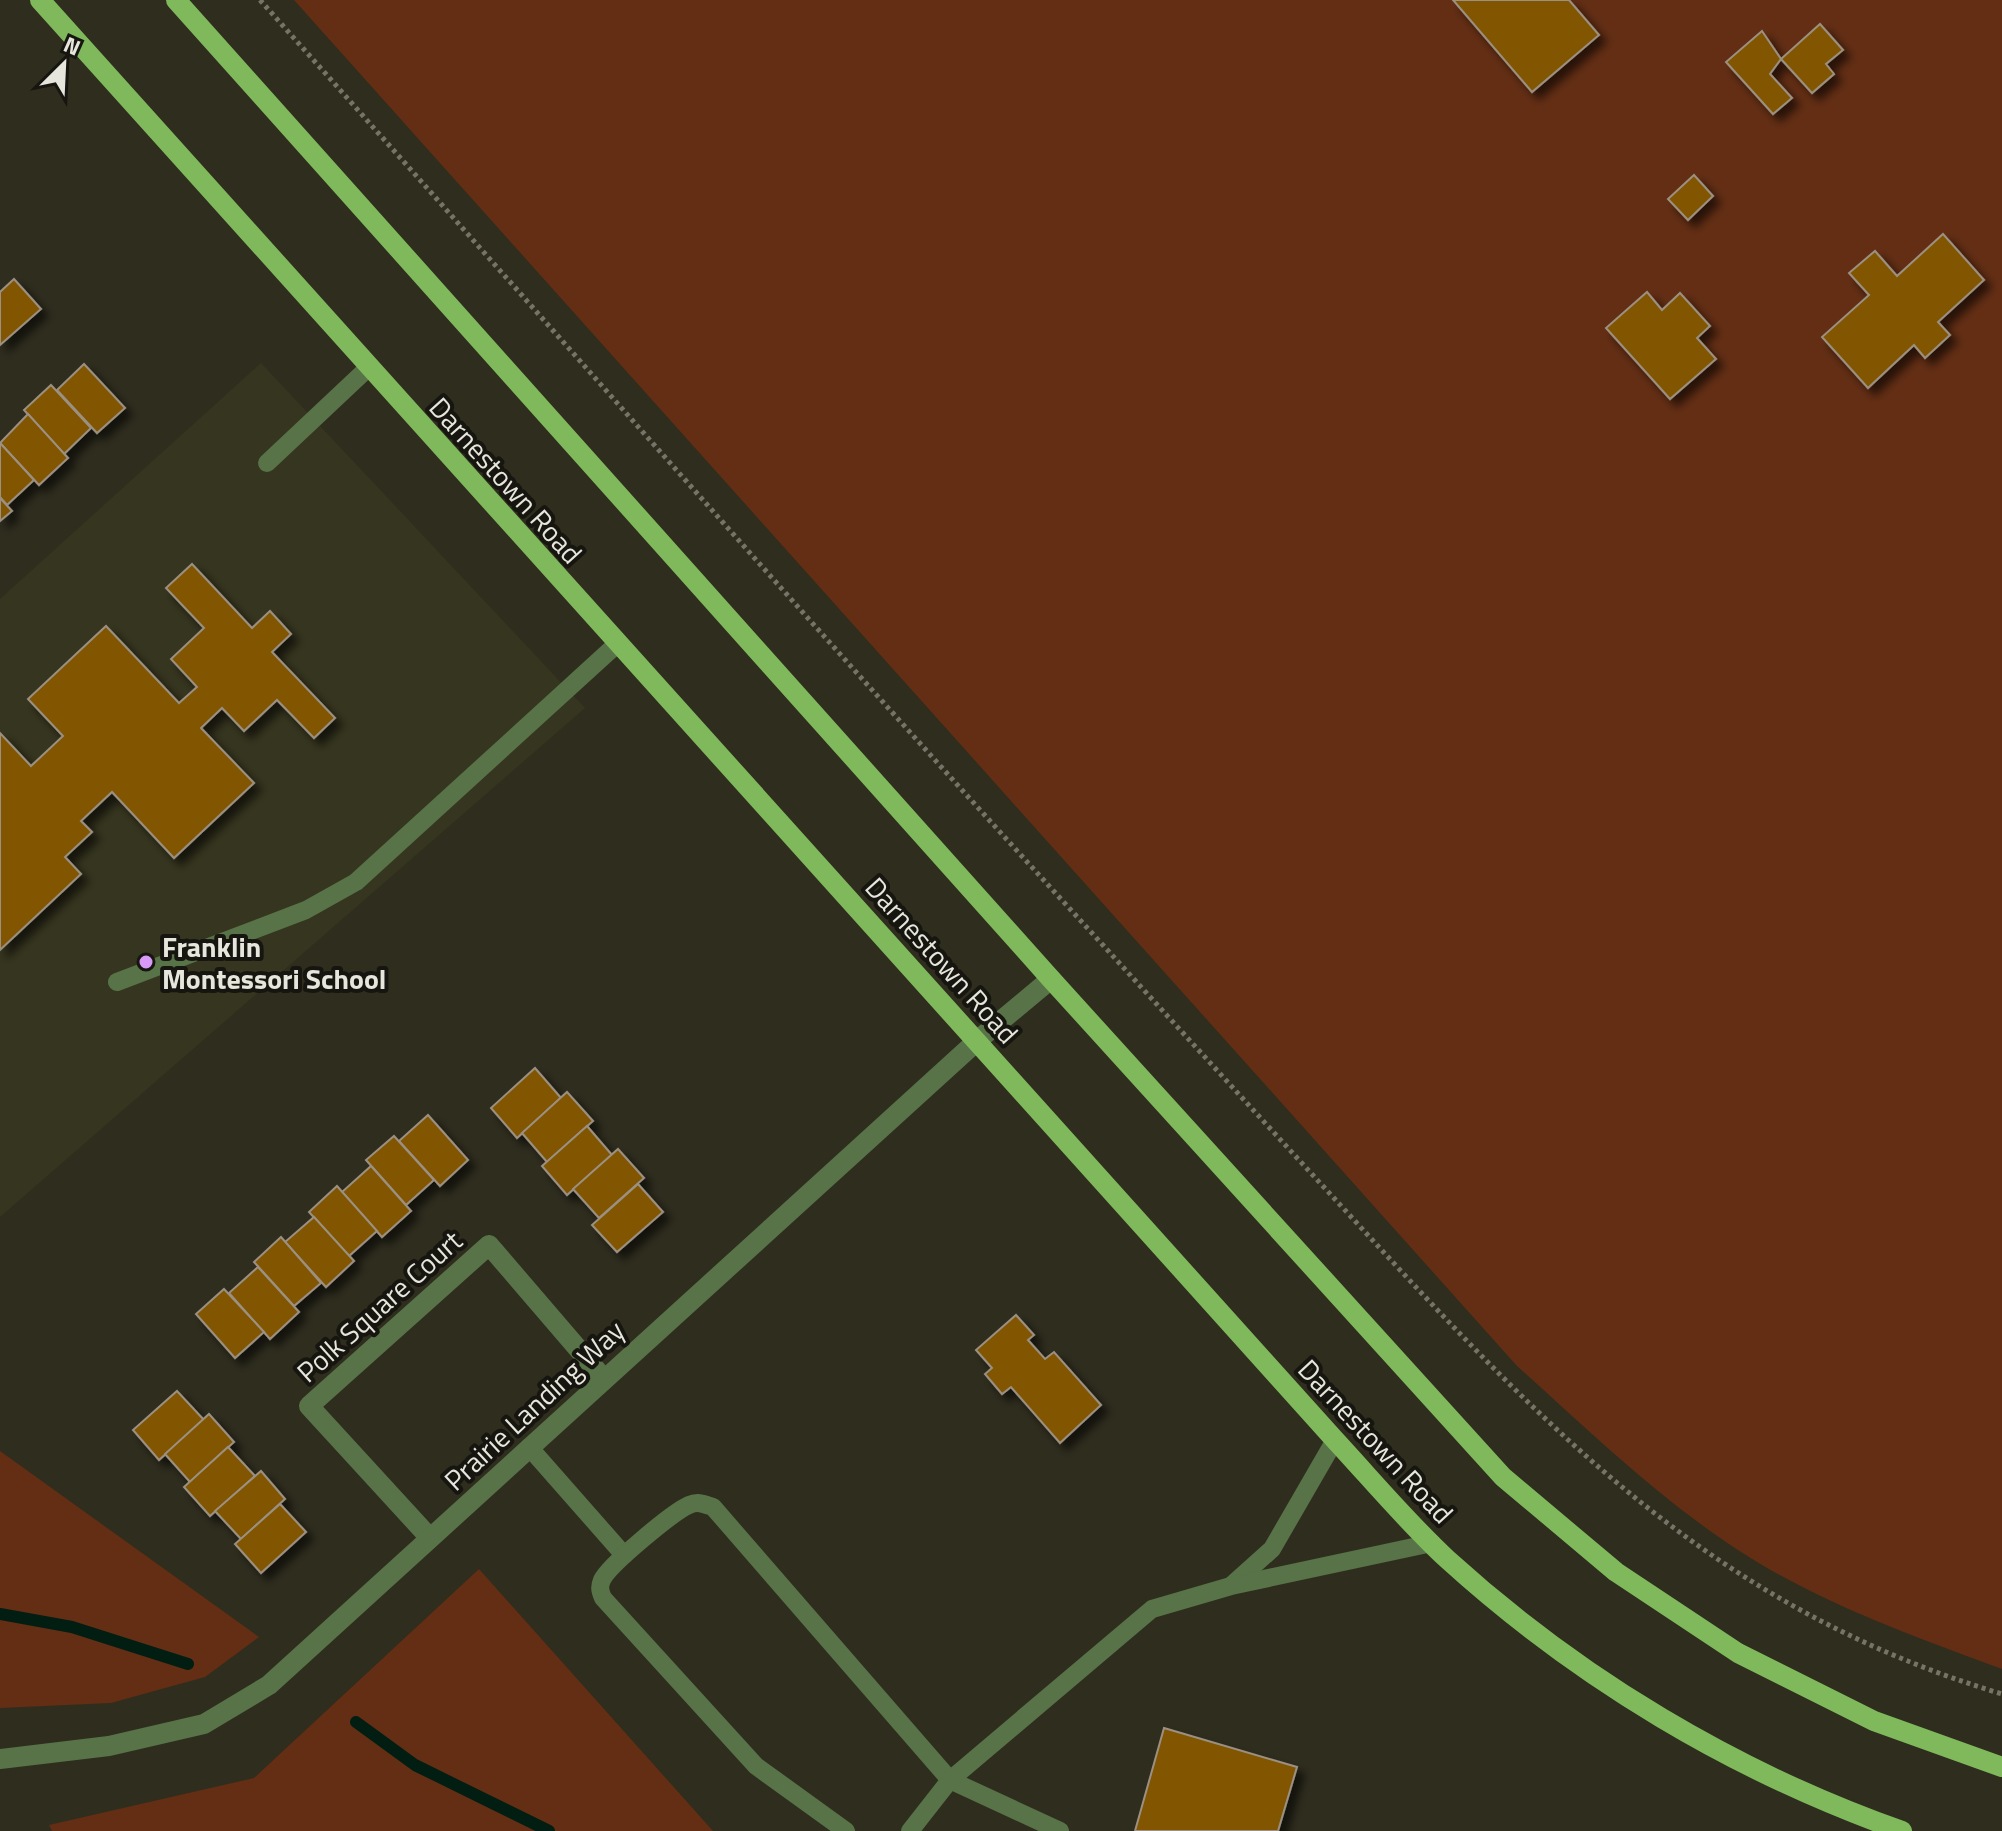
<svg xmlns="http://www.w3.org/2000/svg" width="2002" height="1831" font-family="'Titillium Web',sans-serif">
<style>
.built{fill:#36351f}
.green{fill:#632e14}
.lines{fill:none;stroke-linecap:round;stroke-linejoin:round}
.stream{stroke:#021e13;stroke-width:12}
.building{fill:#825500;stroke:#9b9081;stroke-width:2;filter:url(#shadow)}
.path{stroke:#757467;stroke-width:5;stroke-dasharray:4 4;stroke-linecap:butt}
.lane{stroke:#577347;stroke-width:18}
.street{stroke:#577347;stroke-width:20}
.primary{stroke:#7fb95b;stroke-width:20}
.poi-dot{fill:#d99af7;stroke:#16150f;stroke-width:3}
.labels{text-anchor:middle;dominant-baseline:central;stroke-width:8;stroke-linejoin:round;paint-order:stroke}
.street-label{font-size:28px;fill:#e6e6dc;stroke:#16150f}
.poi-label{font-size:28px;font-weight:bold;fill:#e6e6dc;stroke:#16150f;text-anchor:start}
</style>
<defs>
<filter id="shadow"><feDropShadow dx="7" dy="7" stdDeviation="4" flood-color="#0009"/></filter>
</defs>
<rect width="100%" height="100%" fill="#2f2d1e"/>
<path class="built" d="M261,363L585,708L0,1217V599Z"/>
<g class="green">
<path d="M294,0H2002V1669C1913,1636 1822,1604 1741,1552C1659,1499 1589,1431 1517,1366Z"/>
<path d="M0,1451L259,1637L205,1677L111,1703L0,1708Z"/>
<path d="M479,1569L713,1831H52L49,1825L254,1778Z"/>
</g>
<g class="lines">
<g class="stream">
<path d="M0,1614L72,1627L188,1664"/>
<path d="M356,1722L415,1765L549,1831"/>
</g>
</g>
<g class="building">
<path d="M1453,0H1569L1599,35L1532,92Z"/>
<path d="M1820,24L1843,50L1826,64L1834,74L1812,93L1781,59Z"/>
<path d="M1762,31L1781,59L1770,74L1792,98L1773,114L1726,62Z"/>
<path d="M1694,175L1713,196L1688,220L1668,199Z"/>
<path d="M1943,234L1984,280L1938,322L1950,335L1925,358L1914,345L1868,388L1822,337L1869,295L1849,273L1875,251L1897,276Z"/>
<path d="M14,279L41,309L0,345V292Z"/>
<path d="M1647,292L1662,310L1680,293L1710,326L1697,338L1716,359L1670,399L1606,328Z"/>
<path d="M84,364L125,408L97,433L57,390Z"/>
<path d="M51,385L91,428L64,454L24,410Z"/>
<path d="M28,414L68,458L39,485L0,443Z"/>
<path d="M0,443L34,480L7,505L0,497Z"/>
<path d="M0,498L12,511L0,521Z"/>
<path d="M192,564L252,628L270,611L291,634L272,652L335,718L314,738L277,700L244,731L222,708L201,728L254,783L174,858L112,792L81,821L92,832L65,857L81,874L0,950V733L31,766L63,736L28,699L106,626L179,703L197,687L171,659L204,628L166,588Z"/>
<path d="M535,1068L561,1098L517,1138L491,1108Z"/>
<path d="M567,1092L593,1121L547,1162L522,1133Z"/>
<path d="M428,1115L468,1160L440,1186L399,1141Z"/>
<path d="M587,1126L612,1155L567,1195L542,1166Z"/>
<path d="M394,1136L434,1180L406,1205L366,1160Z"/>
<path d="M618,1149L644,1178L599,1218L573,1189Z"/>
<path d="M371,1166L411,1211L382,1237L342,1192Z"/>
<path d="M638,1184L663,1212L617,1252L592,1225Z"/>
<path d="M337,1186L377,1231L349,1256L309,1212Z"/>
<path d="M314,1217L354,1261L326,1287L285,1242Z"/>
<path d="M281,1237L321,1283L294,1306L254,1262Z"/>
<path d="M258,1267L299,1312L270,1339L229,1293Z"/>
<path d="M224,1289L264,1332L235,1358L196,1314Z"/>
<path d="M1016,1315L1034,1335L1028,1340L1045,1359L1054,1352L1101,1405L1060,1443L1011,1387L1002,1394L985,1374L992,1368L976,1350Z"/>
<path d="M177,1391L204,1420L159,1460L133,1430Z"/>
<path d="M209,1414L234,1442L190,1482L165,1454Z"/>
<path d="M228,1447L255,1476L210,1516L184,1487Z"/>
<path d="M261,1471L285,1499L241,1539L215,1511Z"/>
<path d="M280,1504L306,1532L261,1573L235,1544Z"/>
<path d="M1164,1728L1297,1767L1278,1831H1135Z"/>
</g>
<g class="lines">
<path class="path" d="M260,0C534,307 803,617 1081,921C1172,1021 1263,1121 1355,1221C1549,1433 1717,1609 2002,1694"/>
<g class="lane">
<path d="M267,463L368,368"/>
<path d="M117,982L306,910L356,882L617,644"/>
<path d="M529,1447L624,1555"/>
<path d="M1233,1584L1272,1549L1335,1440"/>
<path d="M846,1831L756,1766L603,1598C600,1591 599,1587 602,1580C609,1565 673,1512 689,1505C698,1501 704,1504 713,1507L950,1780L1060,1831"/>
<path d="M910,1831L950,1780L1152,1609L1231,1586L1432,1543"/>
</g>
<g class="street">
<path d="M430,1538L309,1406L489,1245L604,1379"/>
<path d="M0,1759L109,1746L204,1724L269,1685L978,1040L1051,979"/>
</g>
<g class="primary">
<path d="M40,0L1335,1440C1372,1480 1408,1523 1447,1559C1579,1679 1735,1772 1902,1831"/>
<path d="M176,0L1051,979L1503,1477L1616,1572L1738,1653L1874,1721L2002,1767"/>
</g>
</g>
<circle class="poi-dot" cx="146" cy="962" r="8"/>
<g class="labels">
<g class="street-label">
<text transform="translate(506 480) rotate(48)">Darnestown Road</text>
<text transform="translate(942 960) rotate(48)">Darnestown Road</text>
<text transform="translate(379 1306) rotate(-42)">Polk Square Court</text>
<text transform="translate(534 1405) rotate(-43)">Prairie Landing Way</text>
<text transform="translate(1376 1441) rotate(47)">Darnestown Road</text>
</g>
<g class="poi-label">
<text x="162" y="946">Franklin<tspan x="162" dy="32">Montessori School</tspan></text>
</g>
</g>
<g transform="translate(64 64) rotate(24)" stroke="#16150f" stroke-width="6" paint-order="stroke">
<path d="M0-6L14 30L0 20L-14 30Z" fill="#e6e6dc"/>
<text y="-12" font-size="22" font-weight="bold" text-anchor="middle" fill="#e6e6dc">N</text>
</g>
</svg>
